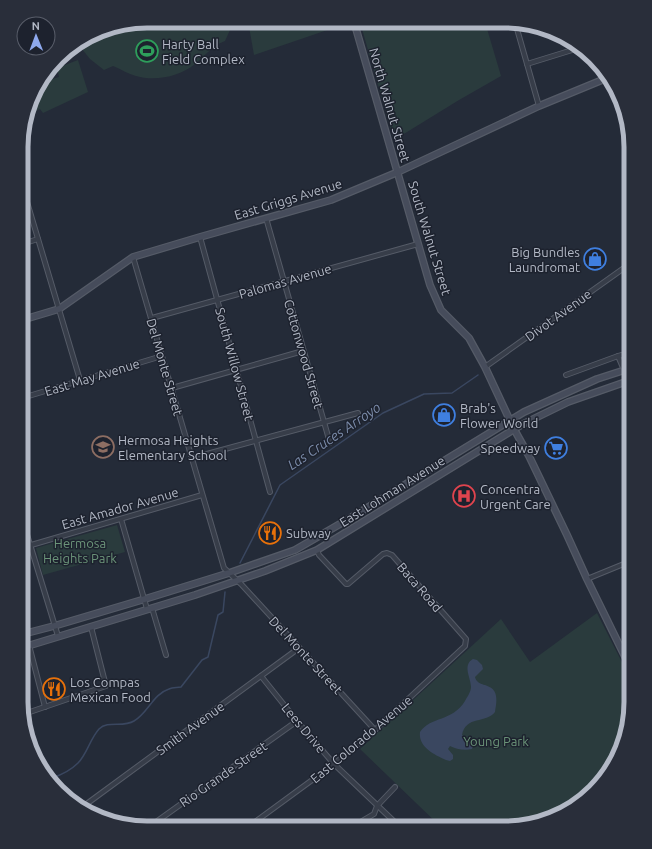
<svg xmlns="http://www.w3.org/2000/svg" width="652" height="849" font-family="Ubuntu,sans-serif">
<style>
.green{fill:#2a3b3d}
.water{fill:#3a4760}
.lines{fill:none;stroke-linecap:round;stroke-linejoin:round}
.stream{stroke:#3a4760;stroke-width:1.5}
.street-casing{stroke:#555b67;stroke-width:6}
.secondary-casing{stroke:#555b67;stroke-width:8}
.street{stroke:#373d49;stroke-width:4}
.secondary{stroke:#464c5b;stroke-width:5.5}
.labels{text-anchor:middle;dominant-baseline:central;stroke-width:3;stroke-linejoin:round;paint-order:stroke}
.poi-label{font-size:13px;fill:#b2b8c5;stroke:#1d222e;text-anchor:start}
.street-label{font-size:13px;fill:#b2b8c5;stroke:#1d222e}
.park-label{font-size:13px;fill:#6b9479;stroke:#1d222e}
.water-label{font-size:14px;font-style:italic;fill:#7c8caa;stroke:#1d222e}
.rim{fill:none;stroke:#b2b8c5;stroke-width:5}
</style>
<rect width="100%" height="100%" fill="#242b38"/>
<g class="green">
<path d="M147,21H234L225,41C212,46 206,55 195,64C180,76 156,82 136,76C128,74 121,69 113,66L104,70L90,59L78,44L106,28Z"/>
<path d="M248,21L348,22V23L254,55Z"/>
<path d="M360,22H485L501,76L459,100L394,140Z"/>
<path d="M78,60L88,92L43,113L40,109L27,115L39,83L59,77L57,68Z"/>
<path d="M117,525L125,552L43,575L36,548Z"/>
<path d="M597,613L631,680V710L610,772L561,815L505,828H442L360,749L501,619L530,662Z"/>
</g>
<path class="water" d="M473,659L477,660L482,665L483,669L475,677C478,691 503,677 495,712C486,724 466,715 462,735L472,743L473,746L472,749C464,751 456,749 450,746L448,749L453,755V759L450,761L446,760C435,755 418,747 420,732C431,716 452,722 465,701C467,697 471,692 471,687C471,678 462,665 473,659Z"/>
<g class="lines">
<g class="stream">
<path d="M240,563L280,485L383,413L424,394L452,393L478,375"/>
<path d="M52,778C61,775 71,770 78,763C87,754 90,739 99,729C108,720 123,728 134,721C148,713 153,694 169,689C173,687 177,688 181,687L202,660L208,657L218,615L223,612L225,592"/>
</g>
<g class="street-casing">
<g id="street">
<path d="M515,22L539,106"/>
<path d="M527,64L582,47"/>
<path d="M22,185L80,380"/>
<path d="M266,218L330,443"/>
<path d="M200,237L270,492"/>
<path d="M22,244L38,239"/>
<path d="M133,257L224,568L241,584L375,730"/>
<path d="M152,318L418,244"/>
<path d="M485,367L631,263"/>
<path d="M624,370L618,356L631,352"/>
<path d="M566,375L618,356"/>
<path d="M172,388L303,351"/>
<path d="M22,398L162,356"/>
<path d="M192,458L358,413"/>
<path d="M21,515L58,636"/>
<path d="M121,519L147,609"/>
<path d="M21,548L202,495"/>
<path d="M587,579L631,561"/>
<path d="M152,608L166,655"/>
<path d="M29,645L45,707"/>
<path d="M261,676L297,721L334,764L401,828"/>
<path d="M24,714L106,686L91,627"/>
<path d="M81,808L299,648"/>
<path d="M258,820L263,827"/>
<path d="M149,827L297,721"/>
<path d="M248,827L334,764L375,730L465,646L466,639L392,555L387,553L383,554L348,584H346L319,555L317,550"/>
<path d="M350,828L374,814L377,806L395,787"/>
</g>
</g>
<g class="secondary-casing">
<g id="secondary">
<path d="M354,22L430,285L441,310L469,338L485,367L514,429L529,456L567,535L587,579L631,669"/>
<path d="M22,320L59,309L133,257L200,237L331,200L398,172L539,106L607,78"/>
<path d="M21,633H27L54,626L145,599L229,573L295,550L352,517L524,412L597,379L631,368"/>
<path d="M21,648L195,595L265,571L317,550L521,425L568,402L631,380"/>
</g>
</g>
<use href="#street" class="street"/>
<use href="#secondary" class="secondary"/>
</g>
<defs>
<g id="stadium-ring" transform="scale(1.15)"><circle r="9.5" fill="#1d222e" stroke="#2e9e5b" stroke-width="1.5"/><path d="M0-5a6.5 5 0 1 0 0 10a6.5 5 0 1 0 0-10ZM-3.5-1.8h7v3.6h-7Z" fill="#2e9e5b"/></g>
<g id="shop-ring" transform="scale(1.15)"><circle r="9.5" fill="#1d222e" stroke="#3f7fe0" stroke-width="1.5"/><path d="M-5-2.5h2.3a2.7 3.5 0 0 1 5.4 0H5L5.5 6h-11ZM-1.5-2.5h3a1.5 2.3 0 0 0-3 0Z" fill="#3f7fe0"/></g>
<g id="school-ring" transform="scale(1.15)"><circle r="9.5" fill="#1d222e" stroke="#8d6e63" stroke-width="1.5"/><path d="M0-5L7-2L0 1L-7-2ZM-4 1L0 2.5L4 1V4Q0 6-4 4Z" fill="#8d6e63"/></g>
<g id="supermarket-ring" transform="scale(1.15)"><circle r="9.5" fill="#1d222e" stroke="#3f7fe0" stroke-width="1.5"/><path d="M-6-5.5h2.5l.6 2H6L4.5 2H-2.5L-4.4-4H-6ZM-1.5 3.2a1.3 1.3 0 1 0 .1 0ZM3 3.2a1.3 1.3 0 1 0 .1 0Z" fill="#3f7fe0"/></g>
<g id="hospital-ring" transform="scale(1.15)"><circle r="9.5" fill="#1d222e" stroke="#e0444e" stroke-width="1.5"/><path d="M-5-5h3v3.5h4V-5h3V5h-3V1.5h-4V5h-3Z" fill="#e0444e"/></g>
<g id="restaurant-ring" transform="scale(1.15)"><circle r="9.5" fill="#1d222e" stroke="#e8710a" stroke-width="1.5"/><path d="M-5-6h1v4h1v-4h1v4h1v-4h1v5L-1.5 .5V6h-2V.5L-5-1ZM5-6V6H3V1.5H1.5Q1.5-4 5-6Z" fill="#e8710a"/></g>
</defs>
<g fill-rule="evenodd">
<use href="#stadium-ring" x="147" y="51"/>
<use href="#shop-ring" x="595" y="259"/>
<use href="#shop-ring" x="444" y="415"/>
<use href="#school-ring" x="103" y="447"/>
<use href="#supermarket-ring" x="556" y="448"/>
<use href="#hospital-ring" x="464" y="496"/>
<use href="#restaurant-ring" x="270" y="533"/>
<use href="#restaurant-ring" x="54" y="689"/>
</g>
<g class="labels">
<g class="poi-label">
<text x="162" y="44">Harty Ball<tspan x="162" dy="15">Field Complex</tspan></text>
<text x="580" y="252" text-anchor="end">Big Bundles<tspan x="580" dy="15">Laundromat</tspan></text>
<text x="460" y="408">Brab's<tspan x="460" dy="15">Flower World</tspan></text>
<text x="118" y="440">Hermosa Heights<tspan x="118" dy="15">Elementary School</tspan></text>
<text x="540" y="448" text-anchor="end">Speedway</text>
<text x="480" y="489">Concentra<tspan x="480" dy="15">Urgent Care</tspan></text>
<text x="286" y="533">Subway</text>
<text x="70" y="682">Los Compas<tspan x="70" dy="15">Mexican Food</tspan></text>
</g>
<g class="street-label">
<text transform="translate(390 105) rotate(74)">North Walnut Street</text>
<text transform="translate(288 199) rotate(-17)">East Griggs Avenue</text>
<text transform="translate(430 238) rotate(73)">South Walnut Street</text>
<text transform="translate(285 281) rotate(-16)">Palomas Avenue</text>
<text transform="translate(558 315) rotate(-36)">Divot Avenue</text>
<text transform="translate(304 354) rotate(74)">Cottonwood Street</text>
<text transform="translate(235 364) rotate(75)">South Willow Street</text>
<text transform="translate(165 367) rotate(74)">Del Monte Street</text>
<text transform="translate(92 377) rotate(-17)">East May Avenue</text>
<text transform="translate(392 491) rotate(-32)">East Lohman Avenue</text>
<text transform="translate(120 508) rotate(-16)">East Amador Avenue</text>
<text transform="translate(420 587) rotate(49)">Baca Road</text>
<text transform="translate(306 655) rotate(47)">Del Monte Street</text>
<text transform="translate(190 728) rotate(-36)">Smith Avenue</text>
<text transform="translate(304 728) rotate(50)">Lees Drive</text>
<text transform="translate(361 739) rotate(-40)">East Colorado Avenue</text>
<text transform="translate(223 774) rotate(-35)">Rio Grande Street</text>
</g>
<g class="park-label">
<text x="80" y="543">Hermosa<tspan x="80" dy="15">Heights Park</tspan></text>
<text x="496" y="741">Young Park</text>
</g>
<g class="water-label">
<text transform="translate(334 436) rotate(-34)">Las Cruces Arroyo</text>
</g>
</g>
<path d="M0 0H652V849H0ZM147 28H505A119 119 0 0 1 624 147V702A119 119 0 0 1 505 821H147A119 119 0 0 1 28 702V147A119 119 0 0 1 147 28Z" fill="#292e3a" fill-rule="evenodd"/>
<path class="rim" d="M147 28H505A119 119 0 0 1 624 147V702A119 119 0 0 1 505 821H147A119 119 0 0 1 28 702V147A119 119 0 0 1 147 28Z"/>
<g transform="translate(36 36) rotate(359)"><circle r="19" fill="#1d222e" stroke="#595e6a"/>
<path d="M0-3L7 15L0 10L-7 15Z" fill="#8ea9ee"/>
<text y="-6" font-size="11" font-weight="bold" text-anchor="middle" fill="#b2b8c5">N</text>
</g>
</svg>
